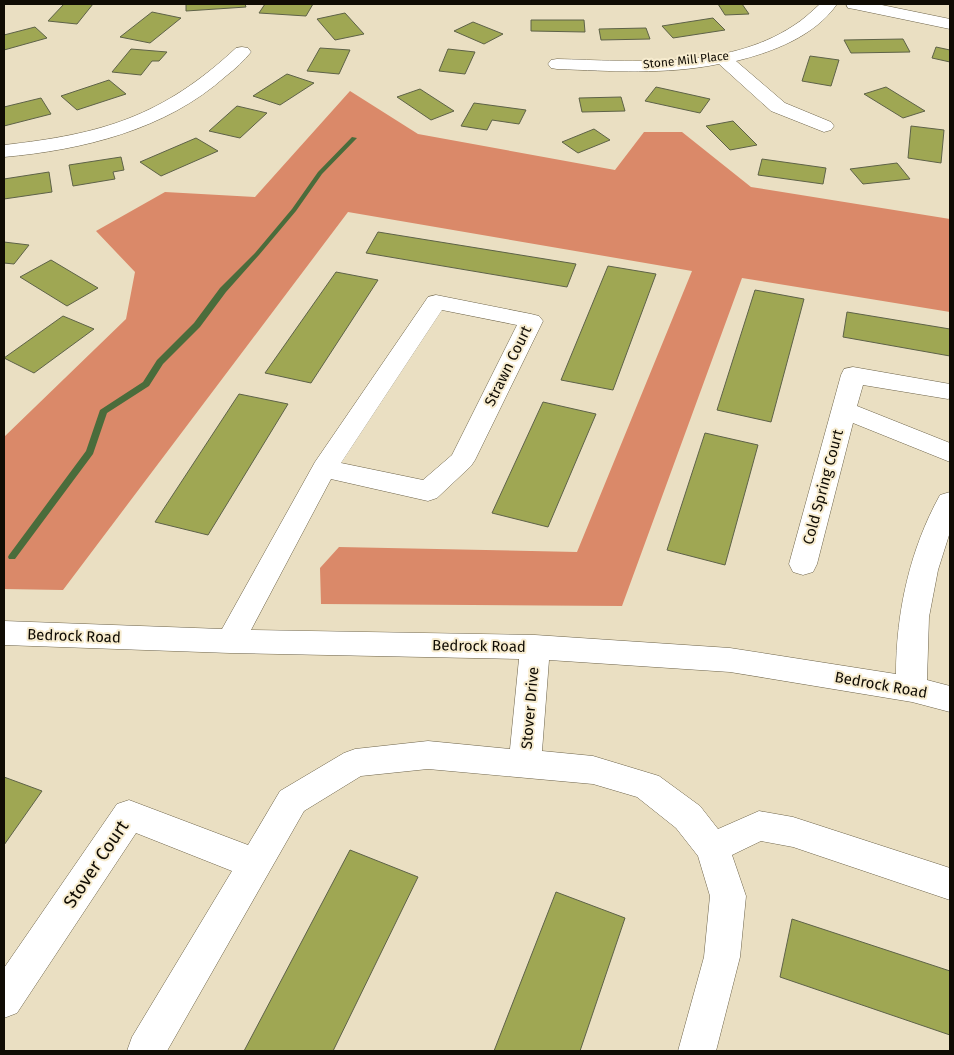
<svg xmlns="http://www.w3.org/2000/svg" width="954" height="1055" font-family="'Fira Sans',sans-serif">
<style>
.forest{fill:#da8969}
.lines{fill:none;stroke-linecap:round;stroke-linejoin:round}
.stream{fill:#4a6c3b;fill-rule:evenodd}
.building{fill:#9fa753;stroke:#5e6248}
.street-casing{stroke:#6e644a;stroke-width:1}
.street{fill:#fff;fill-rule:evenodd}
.labels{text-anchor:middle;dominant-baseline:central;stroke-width:4;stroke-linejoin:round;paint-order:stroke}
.far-street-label{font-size:12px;fill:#100c04;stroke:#f7eccf}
.street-label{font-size:15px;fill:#100c04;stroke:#f7eccf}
.near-street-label{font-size:18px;fill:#100c04;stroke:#f7eccf}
</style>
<rect width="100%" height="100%" fill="#eadfc2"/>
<path class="forest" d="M350,91L418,134L615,170L644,132H682L751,187L950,219V312L742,278L622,606L321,604L320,568L339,547L577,552L692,271L348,212L63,590L4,589V437L126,319L135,272L96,231L165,192L255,197Z"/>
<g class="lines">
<path class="stream" d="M352,137L357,138L322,174L296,211L259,255L226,292L200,327L163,364L149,386L107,413L93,454L15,559H9L8,557L9,555L86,451L100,410L143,382L157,360L194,323L220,288L255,253L292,209L318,172Z"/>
</g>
<g class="building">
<path d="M64,4H93L77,24L48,21Z"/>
<path d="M186,4H245L246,7L186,11Z"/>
<path d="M265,4H313L306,16L259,13Z"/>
<path d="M718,4H742L749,14L725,15Z"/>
<path d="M152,12L181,18L150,43L120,37Z"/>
<path d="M345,13L364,34L335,40L317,19Z"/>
<path d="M713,18L725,30L673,38L662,26Z"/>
<path d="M531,20H584L585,32L531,31Z"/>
<path d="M473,22L503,34L484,44L454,31Z"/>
<path d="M35,27L47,38L4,50V35Z"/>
<path d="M646,28L650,39L601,40L599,29Z"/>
<path d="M903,39L910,52L851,53L844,40Z"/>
<path d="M936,47L950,50V62L932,58Z"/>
<path d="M320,48L350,50L339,74L307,71Z"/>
<path d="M131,49L167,52L159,61H152L141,75L112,72Z"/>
<path d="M448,49L475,52L465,74L439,71Z"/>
<path d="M810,56L839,60L831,86L802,81Z"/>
<path d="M287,74L314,83L280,105L253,96Z"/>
<path d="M109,80L126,94L77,110L61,96Z"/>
<path d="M656,87L710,99L700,113L645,101Z"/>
<path d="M886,87L925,111L903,118L864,94Z"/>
<path d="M420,89L454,111L431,120L397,97Z"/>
<path d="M621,97L625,111L582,112L579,98Z"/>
<path d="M41,98L51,114L4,126V107Z"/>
<path d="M474,103L526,110L519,124L492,120L487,130L461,126Z"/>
<path d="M237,106L267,113L240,138L209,131Z"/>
<path d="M733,121L757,145L730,150L706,126Z"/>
<path d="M911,126L944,130L941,163L908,158Z"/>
<path d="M594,129L610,140L578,153L562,142Z"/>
<path d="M196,138L218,151L161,176L140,162Z"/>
<path d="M121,157L124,170L113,172L115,179L73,186L69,165Z"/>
<path d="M762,159L826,168L823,184L758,175Z"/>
<path d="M897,163L910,179L863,184L850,169Z"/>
<path d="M49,172L52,192L4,199V179Z"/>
<path d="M378,232L576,264L567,287L366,253Z"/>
<path d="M4,242L29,245L14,264L4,263Z"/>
<path d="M51,260L98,288L67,306L20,277Z"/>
<path d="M608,266L656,274L613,390L561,380Z"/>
<path d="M336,272L378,280L311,383L265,373Z"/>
<path d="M755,290L804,299L771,422L717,410Z"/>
<path d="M847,312L950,329V356L843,337Z"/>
<path d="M63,316L94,329L34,373L4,358Z"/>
<path d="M239,394L288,404L208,535L155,522Z"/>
<path d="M543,402L596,414L548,527L492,513Z"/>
<path d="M705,433L758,445L725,565L667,550Z"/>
<path d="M4,777L42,791L4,845Z"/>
<path d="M350,850L418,877L333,1051H244Z"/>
<path d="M556,892L625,918L580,1051H494Z"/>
<path d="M792,919L950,971V1035L780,977Z"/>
</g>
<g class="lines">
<g class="street-casing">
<g id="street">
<path d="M820,4H837C815,36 773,52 736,61L785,103L831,122L834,126L831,130L824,132L771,111L719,64C666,75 611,71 557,69L551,68L548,64L551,60L557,59C634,61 726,70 793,26C803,20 811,12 820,4Z"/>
<path d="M846,4H877L950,19V29L854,9L848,8Z"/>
<path d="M242,47L248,48L251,52C244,61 235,69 226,76C166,130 82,150 4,157V145C102,134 162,117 236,48Z"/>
<path d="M436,295L531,314L539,316L543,321L475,460L471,466L437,498L428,501L331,479L251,630L535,635L730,648L896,674C896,612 910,549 940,495L950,492V532L938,570L929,617L927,680L950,686V712L912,702L730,672L549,660L542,751L593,756L659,776L700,806L718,829L759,811L793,817L950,868V900L793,847L761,841L732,855L746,896L740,957L716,1051H678L704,957L710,896L698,856L676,828L637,797L593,784L428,769L361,776L304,811L167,1051H127L132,1037L232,871L136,833L17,1013L4,1018V968L117,804L129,800L248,845L280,791L344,753L355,749L428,741L510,749L519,659L230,653L4,645V621L222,629L315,462L428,297ZM442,310L517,325L452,455L423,480L341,463Z"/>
<path d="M853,367L950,384V398L948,399L863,385L857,406L950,443V462L853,423L817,564L813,572L803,575L793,572L789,564L841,375L844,369Z"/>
</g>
</g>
<use href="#street" class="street"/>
</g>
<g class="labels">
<g class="far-street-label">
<text transform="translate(686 60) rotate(-6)">Stone Mill Place</text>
</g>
<g class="street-label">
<text transform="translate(508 366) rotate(-64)">Strawn Court</text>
<text transform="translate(823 487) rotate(-75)">Cold Spring Court</text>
<text transform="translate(74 636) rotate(2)">Bedrock Road</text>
<text transform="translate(479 646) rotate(1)">Bedrock Road</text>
<text transform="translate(881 685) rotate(10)">Bedrock Road</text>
<text transform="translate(530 708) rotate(-85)">Stover Drive</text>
</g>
<g class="near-street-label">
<text transform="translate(96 864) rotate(-56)">Stover Court</text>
</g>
</g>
<rect width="954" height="1055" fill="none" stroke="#100c04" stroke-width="10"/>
</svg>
